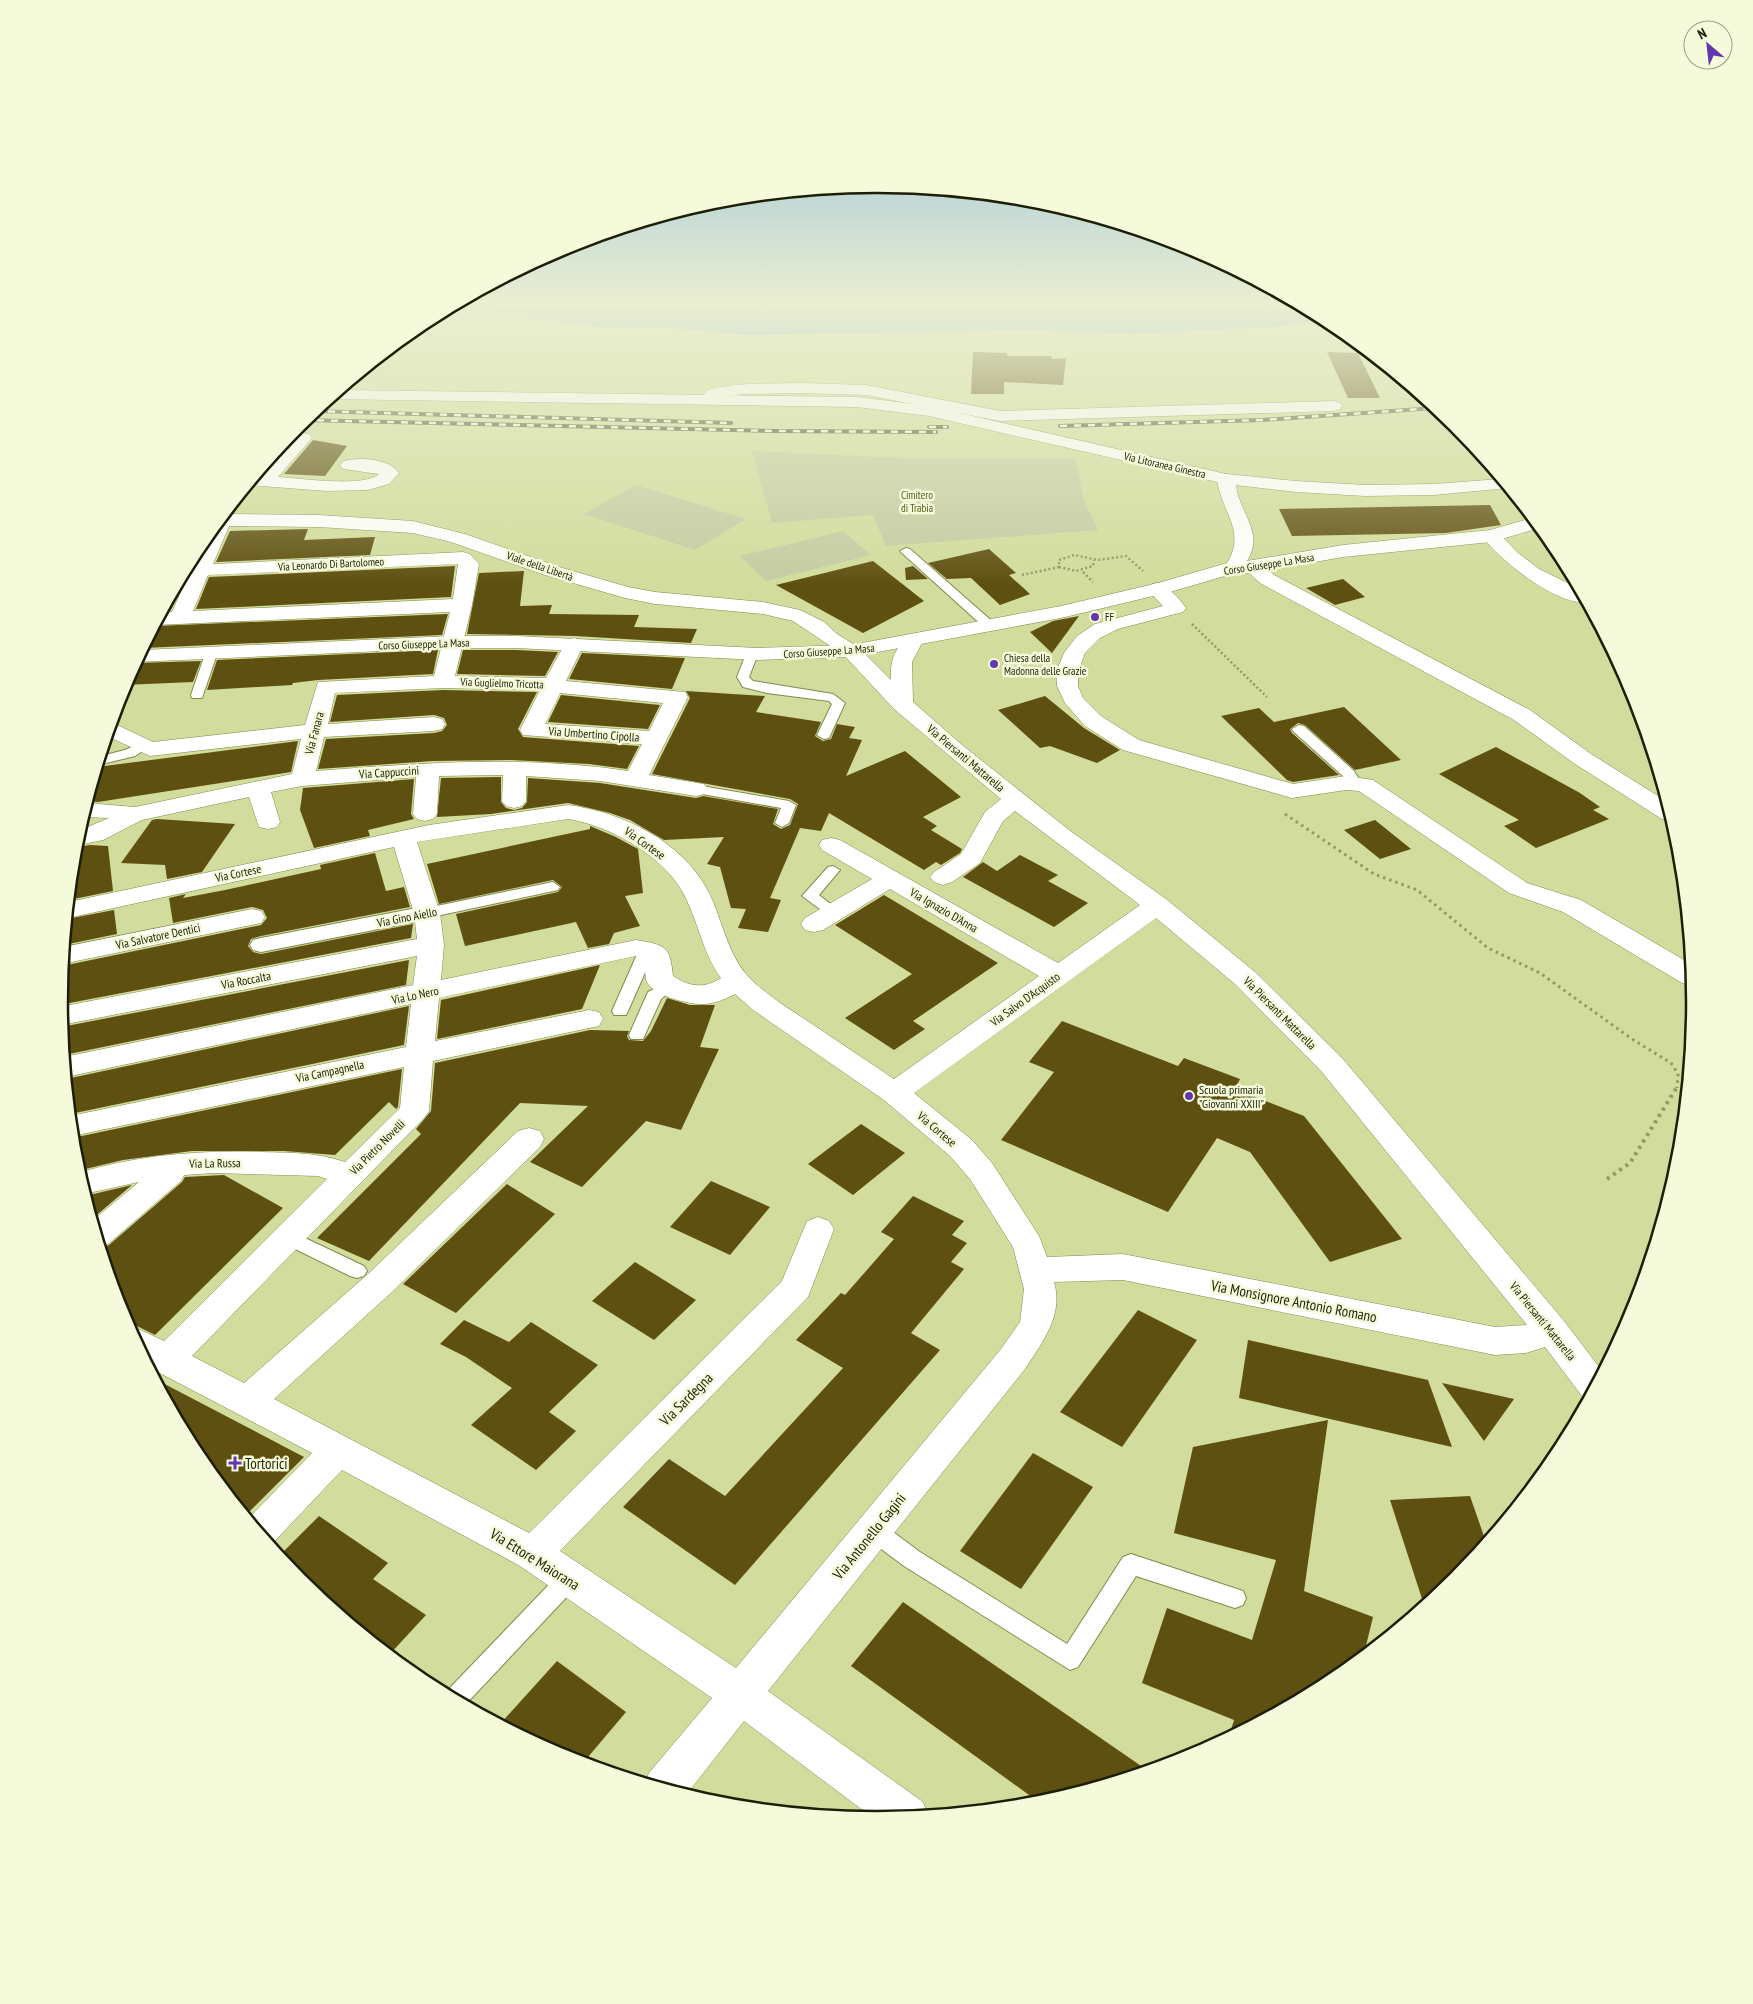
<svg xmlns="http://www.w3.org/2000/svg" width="1753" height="2004" font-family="'PT Sans Narrow',sans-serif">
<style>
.green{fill:#c4cca2}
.water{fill:#6ca7cb}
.building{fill:#5e5010}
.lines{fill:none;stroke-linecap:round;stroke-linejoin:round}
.service-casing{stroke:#818a4d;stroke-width:2}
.pedestrian-casing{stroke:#818a4d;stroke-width:2}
.minor-casing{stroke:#818a4d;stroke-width:1}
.tertiary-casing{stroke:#818a4d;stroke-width:1}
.secondary-casing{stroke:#818a4d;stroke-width:1}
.path-far2{stroke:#929967;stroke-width:2.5;stroke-dasharray:2 2.5;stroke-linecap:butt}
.path-far1{stroke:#929967;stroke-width:3;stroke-dasharray:2.5 4;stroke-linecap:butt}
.path{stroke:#929967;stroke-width:4;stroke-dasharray:3 4.5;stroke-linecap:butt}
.service{fill:#fff;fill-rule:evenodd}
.pedestrian{fill:#fff;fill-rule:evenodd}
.minor{fill:#fff;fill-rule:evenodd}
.tertiary{fill:#fff;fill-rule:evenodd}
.secondary{fill:#fff;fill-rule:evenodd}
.rail-casing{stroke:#4d522e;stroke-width:4}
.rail{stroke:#f4fada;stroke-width:2.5;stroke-dasharray:7;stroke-linecap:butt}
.poi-dot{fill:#6436ae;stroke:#f4fada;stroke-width:2}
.labels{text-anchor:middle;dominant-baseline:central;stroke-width:5;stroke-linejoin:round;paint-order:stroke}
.far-street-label{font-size:11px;fill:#1c1f06;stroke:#f4fada}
.far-park-label{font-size:11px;fill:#555d1a;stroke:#f4fada}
.far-poi-label{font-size:11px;fill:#1c1f06;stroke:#f4fada;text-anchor:start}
.street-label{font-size:12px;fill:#1c1f06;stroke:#f4fada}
.poi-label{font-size:12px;fill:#1c1f06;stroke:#f4fada;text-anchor:start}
.near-street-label{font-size:15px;fill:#1c1f06;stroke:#f4fada}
.near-poi-label{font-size:15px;fill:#1c1f06;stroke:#f4fada;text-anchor:start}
.rim{fill:none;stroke:#1c1f06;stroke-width:2.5}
</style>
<rect width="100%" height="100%" fill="#d2dc9c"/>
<g class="green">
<path d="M752,451L901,458H1075L1084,500L1098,530L886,546L873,515L772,523Z"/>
<path d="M636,485L746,519L695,550L584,514Z"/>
<path d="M843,531L871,555L766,581L740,556Z"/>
</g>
<path class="water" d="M455,305H1298L1328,321L1282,326L1135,334L1026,330L746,335L663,327L628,328L592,326L453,306Z"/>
<g class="building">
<path d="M973,352L1007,353V356H1051L1052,359L1066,358L1063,385L1004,382V394H971Z"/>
<path d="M1327,352L1358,353L1380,398H1348Z"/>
<path d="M288,437H292L259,472L280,446Z"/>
<path d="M313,440L347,446L325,476L284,474Z"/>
<path d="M1490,505L1501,525L1446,533L1292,536L1279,509Z"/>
<path d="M308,529L304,540L375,537L370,555L216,562L230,531Z"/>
<path d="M989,549L1016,573L1009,575L1030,594L1000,605L971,578L947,579L928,563Z"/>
<path d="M873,561L924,601L863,633L776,585Z"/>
<path d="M455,566L451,597L196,609L209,577Z"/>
<path d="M913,566L928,579L906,580L905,568Z"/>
<path d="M524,571L520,606L552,605L549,614L639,615L634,627L697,629L691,643L575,636L467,634L479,573Z"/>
<path d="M1343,579L1365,597L1335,605L1306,588Z"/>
<path d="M448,614L442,635L143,648L155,626Z"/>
<path d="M1079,616L1052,653L1030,632L1053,621Z"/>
<path d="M438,650L433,674L318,680L293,683L292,685L207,690L217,660Z"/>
<path d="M463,650H516L558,652L545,676L457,674Z"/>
<path d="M582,653L685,658L672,689L569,679Z"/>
<path d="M201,661L193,682L123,685L135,663Z"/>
<path d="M443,690L537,692L518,729L523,737L639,746L627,769L589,764L511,760L433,761L318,769L326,739L434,733L442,731L447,725L444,718L434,715L330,722L337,695Z"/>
<path d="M686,691L765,696L756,712L821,722L815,736L823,741L831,739L837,724L855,727L849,738L862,740L846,776L905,751L961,797L923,817L937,826L931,830L962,849L960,853L941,865L936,862L924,870L829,813L821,831L800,828L770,898L781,900L768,932L738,928L746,909L731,908L720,867L707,864L724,837L664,840L630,820L610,813L568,803L491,814L437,817L441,778L501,777V802L506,808L514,810L522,808L527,802L528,778L600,783L696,798L703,796L778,809L773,824L781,829L790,825L798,804L790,799L652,774L690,698Z"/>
<path d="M561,695L660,705L648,729L548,722Z"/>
<path d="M1045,696L1084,728L1120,750L1097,763L1050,746L1040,748L998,710Z"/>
<path d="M1344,707L1401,760L1355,770L1305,725L1298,723L1290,729L1292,733L1339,775L1293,782L1287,780L1221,716L1259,708L1274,722Z"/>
<path d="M298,741L291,772L98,802L87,801L97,767Z"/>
<path d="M1496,747L1580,793L1600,807L1593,810L1609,819L1536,848L1504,826L1519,820L1439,774Z"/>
<path d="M414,779L411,814L414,819L368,830L370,836L314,848L300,810L303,788Z"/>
<path d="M157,819L235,824L202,872L167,879L165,865L121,863L152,820Z"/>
<path d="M1375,820L1411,849L1380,859L1344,830Z"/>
<path d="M590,826L616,837L638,849L643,893L625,896L640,926L614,933L609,944L588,948L576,922L465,946L456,914L558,892L562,887L553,880L439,904L427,864L590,829Z"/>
<path d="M89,845L108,846L113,891L69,900L74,848Z"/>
<path d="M375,853L386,891L404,887L410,907L261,936L251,939L248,946L253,952L261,954L413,924L411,938L59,1005L62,966L261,925L267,918L263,910L252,907L173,923L169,898L186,894L183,898L225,890L321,869L320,865Z"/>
<path d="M1020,855L1058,875L1048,881L1088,903L1054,927L963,877L983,862L997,871Z"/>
<path d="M884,895L998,963L913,1021L925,1029L894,1050L845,1018L912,974L835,925Z"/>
<path d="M114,910L117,934L64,945L67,919Z"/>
<path d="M409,960L406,985L64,1055L61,1027Z"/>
<path d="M600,965L582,1009L437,1039L441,1000Z"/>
<path d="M667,998L690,1005H715L700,1047L719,1049L681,1130L646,1121L582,1187L530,1162L588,1106L520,1103L369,1261L317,1238L421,1134L416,1129L431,1111L435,1063L590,1030L629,1031L627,1036L629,1040L643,1041L651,1031Z"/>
<path d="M409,1006L404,1045L70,1114L66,1079Z"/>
<path d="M1062,1021L1178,1066L1184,1058L1240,1079L1235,1089L1304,1116L1402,1239L1330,1262L1250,1152L1217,1138L1168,1212L1001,1140L1054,1072L1029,1062Z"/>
<path d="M402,1069L398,1107L396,1109L389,1102L335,1155L284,1151H192L123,1160L77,1171L74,1161L72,1138Z"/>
<path d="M861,1124L905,1153L853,1195L808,1164Z"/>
<path d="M224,1175L283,1208L155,1335L137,1326L129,1329L121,1315L101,1248L109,1245L182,1182L185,1177Z"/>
<path d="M711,1181L770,1207L730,1255L670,1227Z"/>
<path d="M507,1184L555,1214L456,1313L403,1284Z"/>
<path d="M132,1185L92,1219L85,1196Z"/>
<path d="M913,1196L964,1221L952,1235L967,1243L951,1262L964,1269L911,1333L940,1350L735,1585L623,1507L669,1459L725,1496L843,1368L796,1340L841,1293L845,1295L894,1239L881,1232Z"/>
<path d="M635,1262L696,1300L654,1340L592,1301Z"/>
<path d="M1138,1310L1197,1340L1122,1447L1060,1412Z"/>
<path d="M464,1320L509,1342L531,1322L598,1365L549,1412L576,1431L536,1470L471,1425L512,1388L466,1357L440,1344Z"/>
<path d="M1248,1340L1428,1380L1452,1447L1239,1398Z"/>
<path d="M155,1379L304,1457L245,1516L196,1456Z"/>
<path d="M1442,1383L1514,1399L1484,1441Z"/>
<path d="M1328,1420L1304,1591L1373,1617L1364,1654L1331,1682L1229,1736L1234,1720L1142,1683L1167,1608L1252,1640L1276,1560L1174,1533L1193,1447Z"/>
<path d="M1033,1453L1093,1487L1021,1589L960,1551Z"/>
<path d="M1470,1496L1486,1542L1455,1580L1424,1605L1390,1500Z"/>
<path d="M319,1516L388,1563L373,1579L426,1615L389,1655L298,1580L279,1556Z"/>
<path d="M903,1602L1147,1770L1040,1803L851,1666Z"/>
<path d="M557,1661L626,1712L583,1763L563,1757L500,1724Z"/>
</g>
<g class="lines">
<g class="service-casing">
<g id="service">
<path d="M906,548L910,549L994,623L996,626L994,629H986L902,553L900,551Z"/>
<path d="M211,650L217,654L203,695L202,698H192L191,695L205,654Z"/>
<path d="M752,650L758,654L749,677L753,681L833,694L845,703L829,738L824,739L817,735L832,704L829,701L767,693L743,687L737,677L746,654Z"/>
<path d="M1299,725L1304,726L1353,770L1362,783L1360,786H1350L1343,776L1294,732L1292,729Z"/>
<path d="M143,742L150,746L135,756L98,765L101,756L125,750Z"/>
<path d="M696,785L789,801L796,805L789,823L782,827L775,823L781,808L691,792L689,789Z"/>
<path d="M833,866L840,870L819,895L841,912L833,917L828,915L802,896L828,867Z"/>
<path d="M553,882L560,887L558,890L427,918L419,913L427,908Z"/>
<path d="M647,945L655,950L628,1011L626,1015H614L612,1011L639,950Z"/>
<path d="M668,982L674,983L676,987L661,999L643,1039H631L629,1035L648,992Z"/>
<path d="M288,1230L364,1266L367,1271L364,1276L357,1278L350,1276L281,1242L279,1237L281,1232Z"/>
<path d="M873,1520L881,1523L920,1552L1067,1644L1123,1557L1131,1554L1243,1591L1246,1598L1243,1605L1235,1608L1136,1576L1078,1667L1070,1670L904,1566L865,1537L862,1530L865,1523Z"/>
<path d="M569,1569L577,1572L580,1579L577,1586L465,1705L444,1694L561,1572Z"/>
</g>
</g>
<g class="pedestrian-casing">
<path id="pedestrian" d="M427,906L435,908L438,913L435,918L261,952L253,950L250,945L253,940L261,938Z"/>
</g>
<g class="minor-casing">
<g id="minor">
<path d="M803,383L866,385L1000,411L1334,401L1340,403L1342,406L1340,409L1334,411L1000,421L866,395L803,393L743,394L719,397L716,401L710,403L702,398L707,390C738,382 771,384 803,383Z"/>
<path d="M303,433L309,434L312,438L278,477C299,478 365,488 379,474L343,469L340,465L343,461C359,457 389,458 399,473L389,484L368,490L327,491L248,485L256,476H260L297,434Z"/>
<path d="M224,514L319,515L413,521L465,534L559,567L628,587L655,592L763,602L800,610L824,622L837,634L858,647L891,680C890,659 894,653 906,637L913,635L920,637L923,641L912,662L913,702L962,745L1069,830L1166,899L1255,972L1342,1058L1564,1321L1602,1371L1588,1398L1582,1396L1545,1347L1526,1353L1495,1355L1123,1280L1054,1282C1064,1315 1042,1343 1025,1369L768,1691L923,1802L928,1815L876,1820L744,1721L686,1795L645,1782L649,1773L712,1698L520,1566L342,1470L270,1546L248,1519L312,1453L154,1370L147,1364L129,1331L136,1328L164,1341L327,1179L318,1176L214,1173L184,1175L181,1181L108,1244L100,1246L92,1221L139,1182L84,1194L78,1173C139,1155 199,1150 262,1152C293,1153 314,1152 345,1162L400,1108L404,1067L72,1136L70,1116L406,1047L411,1004L66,1077L64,1057L413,985L417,956L61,1025L59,1007L417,939L414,913L394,847L68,918L69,902L429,825L568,805C622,812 682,841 708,891C722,918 726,950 746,974C762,992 785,1006 806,1020C835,1039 864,1059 894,1079L1039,976L890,889L823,930L814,932L805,930L801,924L805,918L872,879L822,850L819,845L822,840L831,838L840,840L1058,963L1140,905L1015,811L1003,821L980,863L952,882L943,885L934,882L930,877L934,872L961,854L985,812L1001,799L894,709L844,655L793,621L763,614L655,604L625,598L545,575L451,542L413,533L319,527L229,526L213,564L463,552L470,554L479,564L472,605L455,676L546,678L567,640L574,638L581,640L584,644L566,681L685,692L688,697L649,775L704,784L708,789L704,794L696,796L600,781L526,776V801L522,806L514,808L506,806L502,801L503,775L439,776L437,814L433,819L425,821L417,819L413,814L416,777L302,786L271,792L280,822L277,827L268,829L259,827L249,797L142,820L103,840L74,846L78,831L109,818L82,817L87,803L135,807L292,774L301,739L150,756L107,736L111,722L153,742L305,725L318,682L434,676L450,612L156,625L162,613L172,612L205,537ZM458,564L453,599L193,611L208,575ZM443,688L540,690L520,730L523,735L642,744L628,771C524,755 420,763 316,771L324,737L434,731L442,729L445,724L442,719L434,717L328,724L335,693ZM560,693L663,703L649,731L545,724ZM568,819C608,825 662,855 682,891C698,919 702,952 721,978C704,989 690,987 673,976C670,946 666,945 636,940L441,980L444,945L440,913L417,842ZM1156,918L1235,984L1322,1072L1527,1325L1495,1327L1123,1254L1047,1257L1039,1236L992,1163L972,1140L914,1093ZM636,956L645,960C645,966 645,974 646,980C651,996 691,1005 705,1004C716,1003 726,999 735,994L753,1010L884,1100L950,1156L970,1179L1013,1247L1024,1289L1020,1322L1001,1349L736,1668L560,1551L808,1297L834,1229L829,1221L818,1217L807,1221L782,1281L529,1533L274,1399L392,1292L540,1147L544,1139L540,1131L529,1128L518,1131L368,1274L244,1383L192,1356L424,1118L429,1111L433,1061L589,1028L599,1026L603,1019L599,1012L589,1010L435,1041L439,998Z"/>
<path d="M1491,530L1498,532L1517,552L1539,569L1578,588L1586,602C1556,605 1498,559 1482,536L1484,532Z"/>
<path d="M1253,561L1260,563L1274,575L1530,710L1591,754L1666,801L1672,821L1662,819L1575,764L1514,720L1260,583L1243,567L1246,563Z"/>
<path d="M1157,583C1168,586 1179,598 1186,608L1183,612L1118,629L1100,638L1085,653L1078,672V686L1083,698L1101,716L1139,740L1293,784L1346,776L1373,780L1527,883L1581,900L1691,964L1693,986L1682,983L1563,912L1509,893L1359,791L1346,790L1292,798L1123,750L1085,726L1065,703L1057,686L1056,672L1064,653L1077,636L1095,624L1163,606L1147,589L1150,585Z"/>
<path d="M252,909L261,911L265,917L261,923L62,964L64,947Z"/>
</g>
</g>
<g class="tertiary-casing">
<path id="tertiary" d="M1226,474L1232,475C1237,482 1236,491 1239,498C1247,521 1262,537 1247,561L1343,545L1490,530L1532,518L1540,528L1491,542L1343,557L1253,573H1235L1170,592L1061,618L851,657L758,660L516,648H451L136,662L142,650L451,636H516L758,648L851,645L1061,606L1158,583L1227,563C1247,531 1221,512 1217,479L1220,475Z"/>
</g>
<g class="secondary-casing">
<path id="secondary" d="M339,390L857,397L929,406L1226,474L1296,481L1365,485L1434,484L1500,479L1508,488L1434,495L1365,496L1296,492L1226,484L929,416L857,407L329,399Z"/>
</g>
<g class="path-far2">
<path d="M1059,567L1076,571L1093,566L1094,560"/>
<path d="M1083,572L1093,582"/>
<path d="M1022,575L1059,567V560L1074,555L1098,560L1126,556L1143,571"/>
<path d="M1192,624L1267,697"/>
</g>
<path class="path-far1" d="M1285,814L1374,874L1417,890L1488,948L1540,973L1632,1039L1671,1063L1678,1074L1677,1088"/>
<path class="path" d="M1607,1179L1630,1163L1677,1087"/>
<use href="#service" class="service"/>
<use href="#pedestrian" class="pedestrian"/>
<use href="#minor" class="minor"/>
<use href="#tertiary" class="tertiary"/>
<use href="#secondary" class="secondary"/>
<g class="rail-casing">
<g id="rail">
<path d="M314,411L731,423"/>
<path d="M303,420L774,431L936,432"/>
<path d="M1060,426L1262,420L1435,408"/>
<path d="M929,427H947"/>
</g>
</g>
<use href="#rail" class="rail"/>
</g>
<linearGradient id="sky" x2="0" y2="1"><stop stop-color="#76afdc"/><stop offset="0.52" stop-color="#ebefd2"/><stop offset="1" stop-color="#ebefd2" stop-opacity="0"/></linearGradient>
<rect width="1753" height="585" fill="url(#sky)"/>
<g class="poi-dot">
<circle cx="1095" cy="617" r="5"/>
<circle cx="994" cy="664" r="5"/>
<circle cx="1189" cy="1096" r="5"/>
<path d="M232.5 1455.5h5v5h5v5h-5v5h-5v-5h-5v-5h5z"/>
</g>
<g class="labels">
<g class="far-street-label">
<text transform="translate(1165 465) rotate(13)">Via Litoranea Ginestra</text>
<text transform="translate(331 564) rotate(-3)">Via Leonardo Di Bartolomeo</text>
<text transform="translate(1269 564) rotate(-9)">Corso Giuseppe La Masa</text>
<text transform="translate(540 566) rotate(19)">Viale della Libertà</text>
<text transform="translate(424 644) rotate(-2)">Corso Giuseppe La Masa</text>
<text transform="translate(829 651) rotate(-4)">Corso Giuseppe La Masa</text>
<text transform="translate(502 683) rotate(2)">Via Guglielmo Tricotta</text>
</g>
<g class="far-park-label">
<text x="917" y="495">Cimitero<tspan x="917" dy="13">di Trabia</tspan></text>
</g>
<g class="far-poi-label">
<text x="1105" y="617">FF</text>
<text x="1004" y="658">Chiesa della<tspan x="1004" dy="13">Madonna delle Grazie</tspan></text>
</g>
<g class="street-label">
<text transform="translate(314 733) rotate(-75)">Via Fanara</text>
<text transform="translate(594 734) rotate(4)">Via Umbertino Cipolla</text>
<text transform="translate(966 758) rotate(40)">Via Piersanti Mattarella</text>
<text transform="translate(389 772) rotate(-4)">Via Cappuccini</text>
<text transform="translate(645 843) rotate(35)">Via Cortese</text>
<text transform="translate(238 873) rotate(-12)">Via Cortese</text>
<text transform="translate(944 910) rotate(30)">Via Ignazio D'Anna</text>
<text transform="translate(407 917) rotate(-11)">Via Gino Aiello</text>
<text transform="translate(158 936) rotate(-12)">Via Salvatore Dentici</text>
<text transform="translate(246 980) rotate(-11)">Via Roccalta</text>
<text transform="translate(415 995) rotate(-12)">Via Lo Nero</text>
<text transform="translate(1025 999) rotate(-36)">Via Salvo D'Acquisto</text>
<text transform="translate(1280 1013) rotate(45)">Via Piersanti Mattarella</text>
<text transform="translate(330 1071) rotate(-12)">Via Campagnella</text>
<text transform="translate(937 1129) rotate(40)">Via Cortese</text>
<text transform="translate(377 1147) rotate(-45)">Via Pietro Novelli</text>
<text transform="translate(215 1163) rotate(-1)">Via La Russa</text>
<text transform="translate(1543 1321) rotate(51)">Via Piersanti Mattarella</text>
</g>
<g class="poi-label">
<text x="1199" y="1089">Scuola primaria<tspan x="1199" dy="14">"Giovanni XXIII"</tspan></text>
</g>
<g class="near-street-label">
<text transform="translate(1294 1301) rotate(11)">Via Monsignore Antonio Romano</text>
<text transform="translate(686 1399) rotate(-45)">Via Sardegna</text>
<text transform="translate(869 1536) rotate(-51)">Via Antonello Gagini</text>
<text transform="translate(535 1559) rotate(32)">Via Ettore Maiorana</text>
</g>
<g class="near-poi-label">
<text x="245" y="1463">Tortorici</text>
</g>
</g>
<path d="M0 0H1753V2004H0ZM68 1002a809 809 0 1 1 1618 0a809 809 0 1 1-1618 0Z" fill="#f4fada" fill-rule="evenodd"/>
<path class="rim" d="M68 1002a809 809 0 1 1 1618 0a809 809 0 1 1-1618 0Z"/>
<g transform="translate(1708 45) rotate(332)"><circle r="24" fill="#f4fada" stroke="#9ea285"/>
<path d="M0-4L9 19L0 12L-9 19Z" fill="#6436ae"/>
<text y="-8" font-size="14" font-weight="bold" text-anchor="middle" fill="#1c1f06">N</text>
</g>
</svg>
